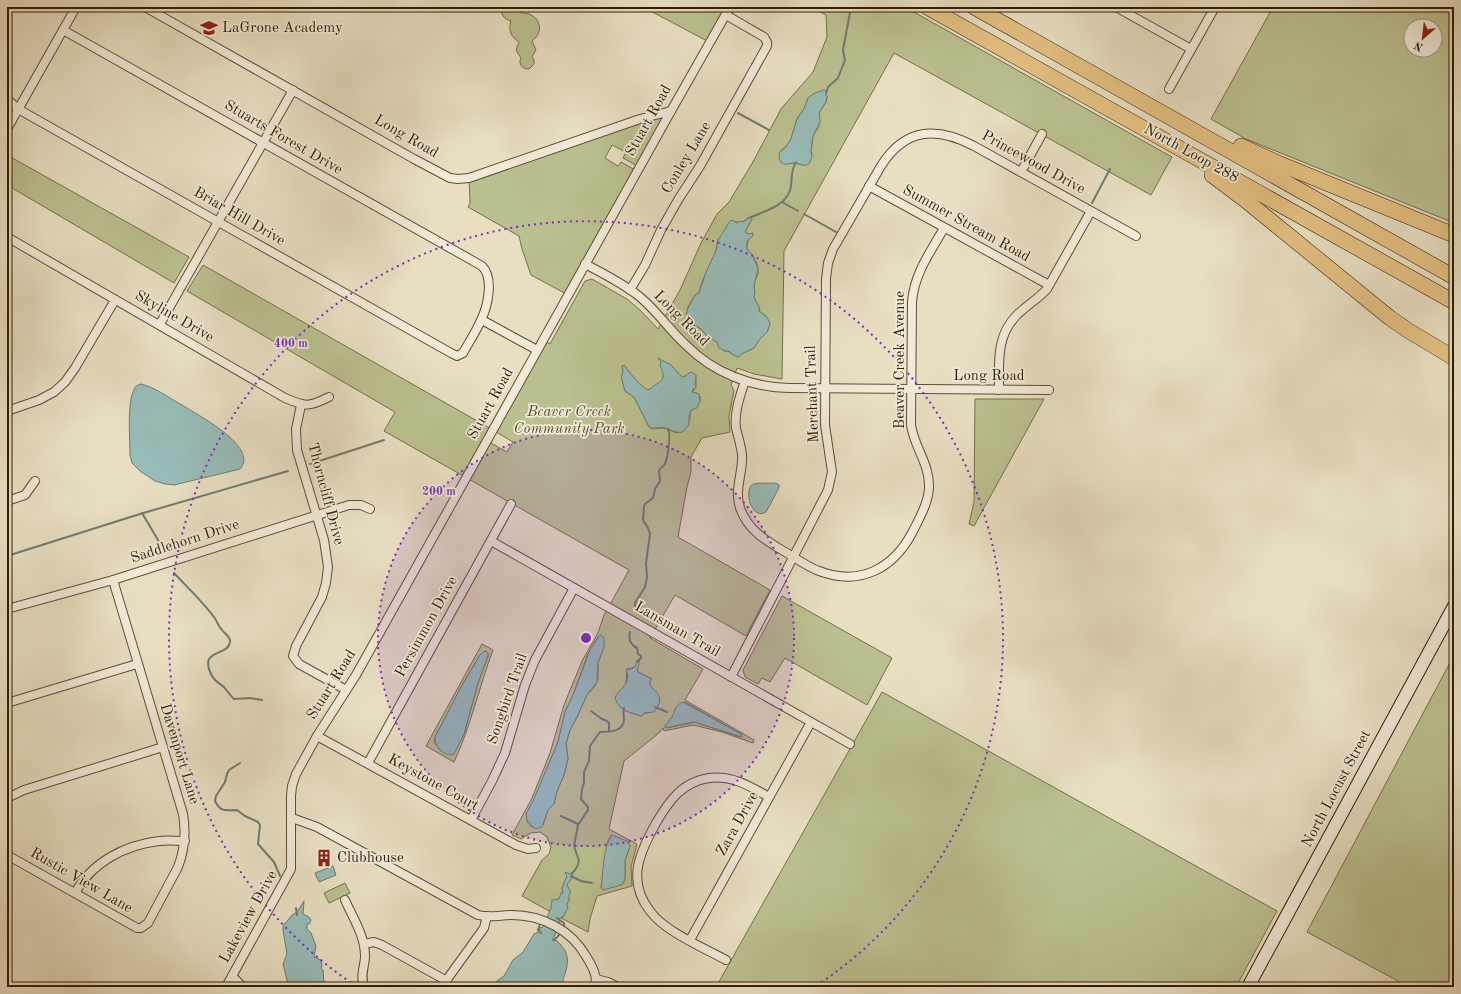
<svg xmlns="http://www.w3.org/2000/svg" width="1461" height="994" font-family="'Old Standard TT',serif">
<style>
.green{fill:#bbc090;stroke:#766e4a;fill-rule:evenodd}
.water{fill:#98bcb9;stroke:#6f7c70}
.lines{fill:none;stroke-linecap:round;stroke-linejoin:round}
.stream{stroke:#6f7c70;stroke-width:2}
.minor-casing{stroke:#604d33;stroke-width:10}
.secondary-casing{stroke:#321c03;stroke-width:14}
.motorway-casing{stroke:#321c03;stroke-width:16}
.minor{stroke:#f0ead8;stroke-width:8}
.secondary{stroke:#f0ead8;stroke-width:12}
.motorway{stroke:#e4c082;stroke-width:15}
.ring{fill:none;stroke:#7b2cbf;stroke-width:2;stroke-dasharray:2 4}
.labels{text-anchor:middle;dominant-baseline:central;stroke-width:3.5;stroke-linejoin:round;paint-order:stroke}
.poi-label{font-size:15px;fill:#321c03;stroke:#f0ead8;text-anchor:start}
.street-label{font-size:15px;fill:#321c03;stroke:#f0ead8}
.park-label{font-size:15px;font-style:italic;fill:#5b4d2d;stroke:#f0ead8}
.centre{fill:#7b2cbf;stroke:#f0ead8;stroke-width:2}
.ring-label{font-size:12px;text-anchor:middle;font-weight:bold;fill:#7b2cbf;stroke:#f0ead8;stroke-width:3.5;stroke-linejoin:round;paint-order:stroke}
</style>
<rect width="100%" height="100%" fill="#e8dfc3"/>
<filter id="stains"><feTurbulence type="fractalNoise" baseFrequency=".005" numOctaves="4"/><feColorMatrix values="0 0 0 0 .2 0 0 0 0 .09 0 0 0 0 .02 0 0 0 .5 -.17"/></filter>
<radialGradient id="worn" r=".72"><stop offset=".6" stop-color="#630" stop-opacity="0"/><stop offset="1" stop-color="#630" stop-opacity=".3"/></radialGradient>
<g class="green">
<path d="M502,7H520L521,13C539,12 546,31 532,41L536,50L532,57L534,60V64L529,69C522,69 518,64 521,58L516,50L519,42C511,37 508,30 511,21C504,19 500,14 502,7Z"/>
<path d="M643,7H729L709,42Z"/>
<path d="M811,7H905L1172,157L1151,195L894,53L784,251L782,379L754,374L737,368L731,385L734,391L729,416L730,432L702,438L691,457V472L687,487L678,537L770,590L746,636L675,595L650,638L703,669L685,700L754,740L753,743L722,732L693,725L664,731L663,728L659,733L624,761L609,829L637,844L631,867L632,886L597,896L590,919L588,932L561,918L563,917L567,904L569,900L567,884L571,879L573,872L570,874L565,873L567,876L562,888L563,893L549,911L522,896L542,860L549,854L551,847L547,837L540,832L531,833L521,839L512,835L532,798L550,753L564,705L582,661L598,633L604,615L612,601L629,570L384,431L395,412L187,291L203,265L493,430L543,340L550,344L585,281L592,279L627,299L640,310L658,329L680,290L701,243L717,214L729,202L754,160L781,109L813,72L827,37L826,15ZM823,92L827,96L826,102L819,113V126L813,136L811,151L812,154L803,165L795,163L785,164L781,150L786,147L791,139L797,119L804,109L808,98L815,93ZM749,217L752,219L745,232L748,234L753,233C748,239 747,242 747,249C753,255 759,264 758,273C757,277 754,281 754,285C754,290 755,293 754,298L759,307V311L765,315L770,324L767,332L759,340L754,348L743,353L738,357L732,354L728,351H724L714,339L708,337L701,329L690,323L687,315L688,307L695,295L699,293L702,282L716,251L718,240L726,229L734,222H743ZM660,360L671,365L681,376L684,377L691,372L696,375V386L692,393H697L700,396V401L690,412V419L677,433L664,428L652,429L649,427L634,397L625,391L622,380L623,372L622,368L624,365C630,373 639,386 648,390L650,389C654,386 658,385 661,382C666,377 662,366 660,360ZM493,430L513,442L507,452L487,441ZM598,637L602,651L598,663V679L595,686L587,695L577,717L570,730L566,743L568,759L564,775L557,791L554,804L548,810L543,825L532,827L527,822L530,809L558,742L565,712L573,695L587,656ZM639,660L637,669L638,672L650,678V687L655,691L660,701C656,709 653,713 644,713L642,716L631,713L621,708V690L626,684L627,669L635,667ZM685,702L741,734L742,735L740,737L695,722L667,728L665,726ZM611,835L630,846L625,861V879L601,888L608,841Z"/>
<path d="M1273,7H1454V223L1246,139L1211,119ZM1411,26H1435V50H1411Z"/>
<path d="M671,111L639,167L623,158L626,152L612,145L605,158L618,166L621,162L637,171L568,295L531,275L522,249L519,236L468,207L470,203L469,178Z"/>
<path d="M7,155L189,257L174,283L7,185Z"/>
<path d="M975,399H1044L974,526L969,524L974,502Z"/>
<path d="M782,596L892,658L867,705L785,658L770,682L762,678L758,684L745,677L743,670Z"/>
<path d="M482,644L493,650C479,687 471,726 454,762L426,746ZM486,651L488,653V656L478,683L464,734L442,752L434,742L435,737L461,687L480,655L483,652Z"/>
<path d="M1454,655V987H1409L1307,932Z"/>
<path d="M882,692L1277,911L1236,987H716Z"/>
<path d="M345,883L350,893L329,903L324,893Z"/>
</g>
<g class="water">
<path d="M824,90L827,91L826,95L827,96L826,102L819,113L820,122L813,136L811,150L812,157L809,164C803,167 800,163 794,163C790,163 787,165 784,164C779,163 779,157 779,153L786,147L791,139L797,119L804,109L808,98L815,93Z"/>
<path d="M751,217L752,219L745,232L748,234L753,233V236L747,241V249L752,254L758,269L754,286L755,292L754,298L759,307V311L767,317L770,324L767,332L759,340L754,348L743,353L738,357L732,354L729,351H725L719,348L717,342L708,337L701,329L690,323L687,318V310L695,295L699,293L706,272L716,251L718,240L730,221L733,220L736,223L741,221L743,222Z"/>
<path d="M658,358L671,365L681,376L684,377L691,372L696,375L695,384L696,388L693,389L692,392L699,394L700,401L697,408L691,410L689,416V424C682,438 676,431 665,428C659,426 655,430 649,427L634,397L625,391L622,380L621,376L623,372L622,366L624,365C630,373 639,385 648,390L650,389C660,380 668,382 660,366L661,362Z"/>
<path d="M141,384C155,387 169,398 182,405C196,414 260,447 240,469L174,485L165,484L155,481L140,471L132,463L130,455C130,441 127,401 134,390C135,386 137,385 141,384Z"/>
<path d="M776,483L779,485V488L766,512C750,521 743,487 754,484C760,482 769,484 776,483Z"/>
<path d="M600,635H601L604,638V647L598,663L597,682L587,695L577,717L570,730L566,743L568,759L564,775L557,791L554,804L548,810L542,827L535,829L527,820L526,814L533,801L558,742L565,712L573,695L590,650Z"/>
<path d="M486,651L488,653V656L478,683L464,734L454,754C445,758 434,746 435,737L461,687L480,655L483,652Z"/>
<path d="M637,660L640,661L638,662L639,665L637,669L638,672L652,679L650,681V686C661,695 663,700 654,712L644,713L642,716C631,713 619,711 615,698C619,687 632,686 626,669L629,670C639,665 634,667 637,660Z"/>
<path d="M683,702L741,734L742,737L694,722L665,728V726C667,723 670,720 672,717C675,711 675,705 683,702Z"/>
<path d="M612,835L627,841L630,846L625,861V879L623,884L618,886L603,890L601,888C603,875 603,845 612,835Z"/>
<path d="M333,866L336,875L319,882L315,873Z"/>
<path d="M573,871L571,879L567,884L569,890L571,891L569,895V900L567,904L568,908L563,917L560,918L559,919L560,923L553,939L555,941L556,940C574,956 567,966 561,987H492L498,980L504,976L513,960L523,952L534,934L540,931L539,928L543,927L551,908L552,900L559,899L561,893H563L562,888L567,876L565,873L566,872L570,874Z"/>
<path d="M304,901L303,914L309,917L311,920L309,924H307V929L311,933L316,946L314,957L321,960L322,966L321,968L323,970L324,982L331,987H290L287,980L283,964L287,954L283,930V926L292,915L297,912Z"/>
</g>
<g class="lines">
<g class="stream">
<path d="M826,93L828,87L838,78L845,60L843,50L851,7"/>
<path d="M738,113L769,130"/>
<path d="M782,202L798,211"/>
<path d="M1092,203L1110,169"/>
<path d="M804,214L836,232"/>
<path d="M751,217C765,211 789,205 791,186C792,177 791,170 796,162"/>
<path d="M310,464L384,440"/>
<path d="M142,513L164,550"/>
<path d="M7,556L140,514L288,471"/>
<path d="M174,573C187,587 203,602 214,617C217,621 218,626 222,630C225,634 231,637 230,642C228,657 199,648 211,674C214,681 219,683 224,687C227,691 230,695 234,699L250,698L262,700"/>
<path d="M635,609V603L645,587L647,577L646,563L650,534L648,528L643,520L644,507L645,504L653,498L655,489L660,481L659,471C661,467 663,467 665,464C668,456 671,435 668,429"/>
<path d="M630,632C628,639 631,645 637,648L638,654L641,656V658L638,661"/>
<path d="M655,707L667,712"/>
<path d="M591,711L602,719L607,721L609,723V731"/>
<path d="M240,763L229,770L227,774L225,782L216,796L215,801C221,813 226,810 237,810L245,816L258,822L260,825L258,844L274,862L280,876"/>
<path d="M561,816L578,824"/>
<path d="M572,874L577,867L579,861L574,846L578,825L588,810V807L581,799L582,789L584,783V772L589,761L590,746L600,732C609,732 624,732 624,719C624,715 623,712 624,708"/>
<path d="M571,876L581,881L592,883"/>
<path d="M296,908L297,915"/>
<path d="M557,918L564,923V927"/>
<path d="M540,924L538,930L541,933"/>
<path d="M553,940H554L559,935"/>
</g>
<g class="minor-casing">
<g id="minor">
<path d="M145,7L414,159L450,178L458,179L469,178L640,119L671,111"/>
<path d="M1116,7L1191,49"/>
<path d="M1169,89L1215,7"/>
<path d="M7,99L18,109L451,353L457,356L463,353C469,342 476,332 481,320C488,306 494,278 482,266L63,30"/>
<path d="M7,129L76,7"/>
<path d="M1021,172L1042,134"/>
<path d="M869,186L1049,285"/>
<path d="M7,237L285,398C306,407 309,407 329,397"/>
<path d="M585,264C604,274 624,284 640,297C658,312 670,331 687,346C714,373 751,387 789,388L1049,390"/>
<path d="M630,290L645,265L661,230L678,200L700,166L767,46V42L764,37L726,15"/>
<path d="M482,320L537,350"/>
<path d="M160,324L293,90"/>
<path d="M745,381C740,396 734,412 736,428C738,437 741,445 742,455C743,473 734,490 740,508C748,531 768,542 787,553C797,559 808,567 819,571C859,586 892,570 912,533C919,519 928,504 929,488C930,464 914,447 911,425L912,302C914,274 931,251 944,228"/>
<path d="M999,390C999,363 996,335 1017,315C1027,305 1038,299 1047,289L1091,211"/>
<path d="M301,405L296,429L297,450L324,540L328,567L326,583L322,597L296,646L293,656L299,664L346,690"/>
<path d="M7,411L39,400L54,392L65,382L75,368L115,300"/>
<path d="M7,501L25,495L35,481"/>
<path d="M491,541L850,744"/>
<path d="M7,609L113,580L349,505H361L370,509"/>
<path d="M731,677L828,490L832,472L825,425L826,279L828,263L833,249L881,166C905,128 936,126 974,146L1136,236"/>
<path d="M7,703L137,664"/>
<path d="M317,736L516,845L528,849L536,848"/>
<path d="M368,763L511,504"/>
<path d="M7,798L24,790L163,747"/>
<path d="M292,818L317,827L478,915C489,918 501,915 512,915C542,915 571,930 586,956C592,966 598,975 595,987"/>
<path d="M471,820L492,781L505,753L525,685L535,660L574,588"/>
<path d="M7,855L137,928H141L148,923L178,867C185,849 186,832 183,814L113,580"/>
<path d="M75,893C92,862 125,845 159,841C168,840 176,841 185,841"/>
<path d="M345,900C353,918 365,936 365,956C365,966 359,978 365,987"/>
<path d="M690,940L811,722"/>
<path d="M364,944L374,942L382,945L447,981"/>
<path d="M726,960C704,948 664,931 650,911C626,880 640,853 656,823C669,801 682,782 709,778C732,775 750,786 769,797"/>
<path d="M232,976L243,987"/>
<path d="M596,979L608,982L618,987"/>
<path d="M226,987L291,869V796L292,786L296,774L317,736L356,675L379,634L671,111L730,7"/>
<path d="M444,987L448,978L484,928L487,916"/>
</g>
</g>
<g class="secondary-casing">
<path id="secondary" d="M1248,987L1454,606"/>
</g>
<g class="motorway-casing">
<g id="motorway">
<path d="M927,7L1454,302"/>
<path d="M974,7L1454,277"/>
<path d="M1241,146L1280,164L1454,235"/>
<path d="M1212,175L1244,199L1390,318L1409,331L1454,358"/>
</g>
</g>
<use href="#minor" class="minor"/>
<use href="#secondary" class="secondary"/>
<use href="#motorway" class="motorway"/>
</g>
<circle cx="586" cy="638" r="208" fill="#7b2cbf" fill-opacity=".12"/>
<g class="ring">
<circle cx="586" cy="638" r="208"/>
<path d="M356 986A417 417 0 1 1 816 986"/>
</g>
<defs>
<g id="school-bare" transform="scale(1.38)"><path d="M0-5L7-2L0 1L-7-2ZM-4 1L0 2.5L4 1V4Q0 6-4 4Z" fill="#8f2418" stroke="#f0ead8" stroke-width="2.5" paint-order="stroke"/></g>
<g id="building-bare" transform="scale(1.38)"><path d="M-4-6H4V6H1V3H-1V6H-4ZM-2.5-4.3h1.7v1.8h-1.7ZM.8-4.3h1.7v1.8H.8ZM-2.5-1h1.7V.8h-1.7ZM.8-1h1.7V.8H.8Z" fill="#8f2418" stroke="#f0ead8" stroke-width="2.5" paint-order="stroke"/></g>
</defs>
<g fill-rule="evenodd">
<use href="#school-bare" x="209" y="28"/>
<use href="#building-bare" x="324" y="858"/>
</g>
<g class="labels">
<g class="poi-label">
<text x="222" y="28">LaGrone Academy</text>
<text x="337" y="858">Clubhouse</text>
</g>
<g class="street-label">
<text transform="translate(649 121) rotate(-61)">Stuart Road</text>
<text transform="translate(406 137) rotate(30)">Long Road</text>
<text transform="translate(283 138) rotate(30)">Stuarts Forest Drive</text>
<text transform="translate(1191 154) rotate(29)">North Loop 288</text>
<text transform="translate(687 158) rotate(-59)">Conley Lane</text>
<text transform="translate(1033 163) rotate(29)">Princewood Drive</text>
<text transform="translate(239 217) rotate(30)">Briar Hill Drive</text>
<text transform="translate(966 224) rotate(29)">Summer Stream Road</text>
<text transform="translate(174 317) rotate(30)">Skyline Drive</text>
<text transform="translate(681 319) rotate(45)">Long Road</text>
<text transform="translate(900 360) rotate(-90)">Beaver Creek Avenue</text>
<text x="989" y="376">Long Road</text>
<text transform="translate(813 394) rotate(-92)">Merchant Trail</text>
<text transform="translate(491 404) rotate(-61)">Stuart Road</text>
<text transform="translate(325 494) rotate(75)">Thorncliff Drive</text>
<text transform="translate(185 542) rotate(-18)">Saddlehorn Drive</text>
<text transform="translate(427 627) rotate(-61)">Persimmon Drive</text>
<text transform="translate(677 630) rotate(30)">Lansman Trail</text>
<text transform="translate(332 685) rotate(-58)">Stuart Road</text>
<text transform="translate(508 699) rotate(-71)">Songbird Trail</text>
<text transform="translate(179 754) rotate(73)">Davenport Lane</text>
<text transform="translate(433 783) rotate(29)">Keystone Court</text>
<text transform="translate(1337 789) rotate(-62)">North Locust Street</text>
<text transform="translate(738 824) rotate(-61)">Zara Drive</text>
<text transform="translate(81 881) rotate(30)">Rustic View Lane</text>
<text transform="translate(249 917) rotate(-61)">Lakeview Drive</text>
</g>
<g class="park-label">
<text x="569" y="412">Beaver Creek<tspan x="569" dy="17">Community Park</tspan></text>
</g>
</g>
<circle cx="586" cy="638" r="6" class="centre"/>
<g class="ring-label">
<text x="291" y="347">400 m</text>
<text x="439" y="495">200 m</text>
</g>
<rect width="1461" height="994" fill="none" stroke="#e8dfc3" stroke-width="24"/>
<rect x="8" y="8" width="1445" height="978" fill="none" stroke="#321c03" stroke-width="2"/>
<rect x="12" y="12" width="1437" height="970" fill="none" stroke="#321c03"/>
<g transform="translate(1423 38) rotate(208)"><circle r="19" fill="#f0ead8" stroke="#a49883"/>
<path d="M0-3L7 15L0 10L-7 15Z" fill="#8f2418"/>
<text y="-6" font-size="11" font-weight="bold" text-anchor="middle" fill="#321c03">N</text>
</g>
<rect width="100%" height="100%" filter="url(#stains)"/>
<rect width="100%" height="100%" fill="url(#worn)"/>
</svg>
